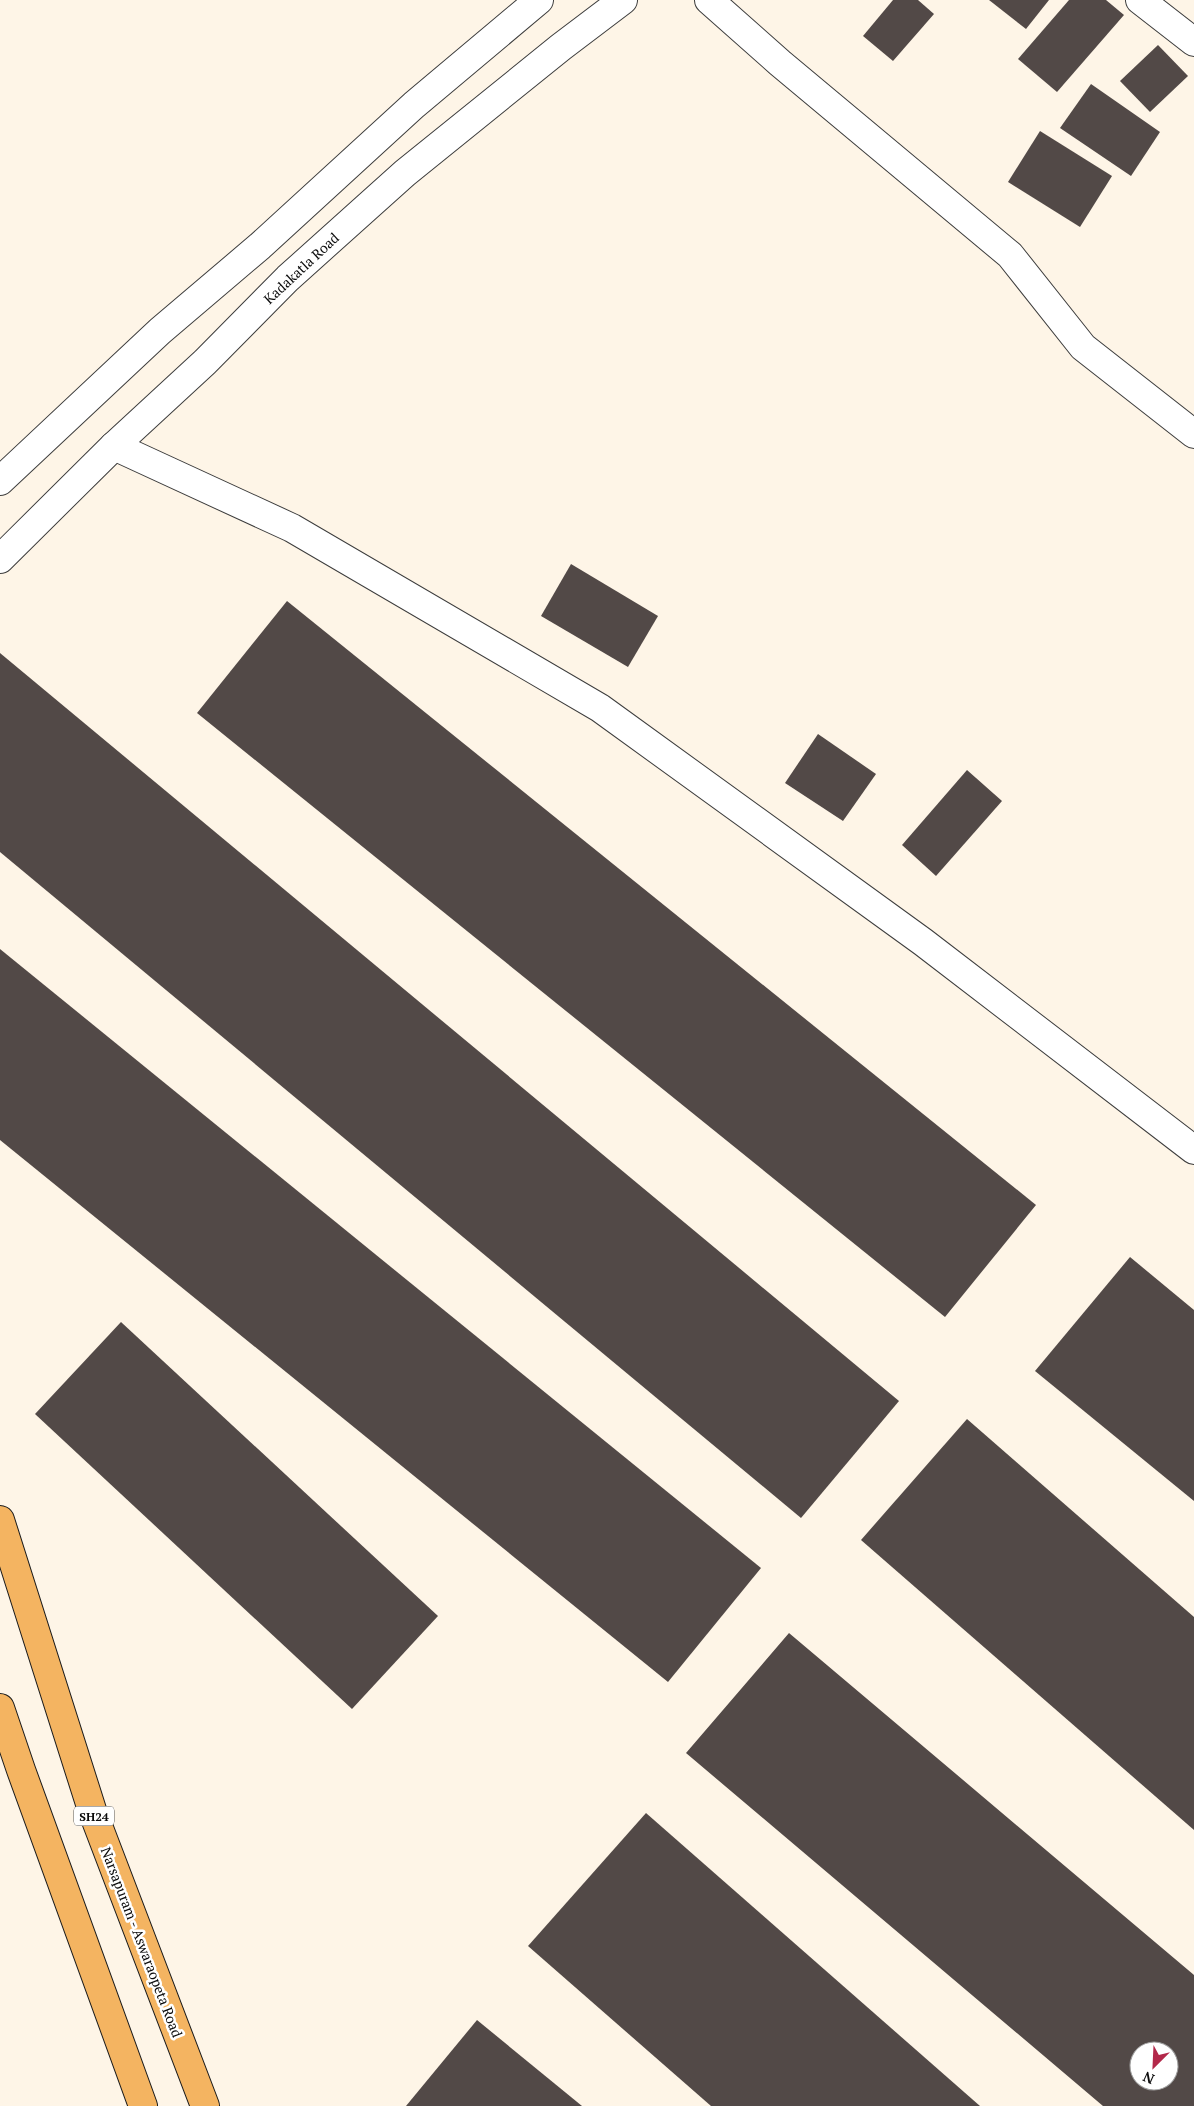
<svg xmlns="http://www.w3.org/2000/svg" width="1194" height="2106" font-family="'PT Serif',serif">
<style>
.building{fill:#524947;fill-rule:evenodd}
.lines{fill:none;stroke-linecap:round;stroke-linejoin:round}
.minor-casing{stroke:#3d3d3d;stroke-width:30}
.tertiary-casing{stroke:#3d3d3d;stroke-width:30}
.primary-casing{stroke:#1b1b1b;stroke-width:30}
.minor{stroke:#fff;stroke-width:28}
.tertiary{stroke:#fff;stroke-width:28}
.primary{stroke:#f4b461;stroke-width:28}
.labels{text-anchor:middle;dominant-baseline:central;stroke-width:5;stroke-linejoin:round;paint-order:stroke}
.shield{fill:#fff;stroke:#545454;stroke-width:1}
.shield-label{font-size:12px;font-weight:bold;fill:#0a0a0a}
.street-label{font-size:14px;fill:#0a0a0a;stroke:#fff}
</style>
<rect width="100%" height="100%" fill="#fef5e7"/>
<g class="building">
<path d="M893,0H918L934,14L893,61L863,36Z"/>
<path d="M989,0H1049L1026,29Z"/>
<path d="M1069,0H1106L1124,15L1057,92L1018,59Z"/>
<path d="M1158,45L1188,76L1150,112L1120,81Z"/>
<path d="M1091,84L1160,132L1131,176L1060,128Z"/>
<path d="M1040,131L1112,176L1080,227L1008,182Z"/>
<path d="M571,564L658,616L628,667L541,616Z"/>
<path d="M287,601L1036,1205L945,1317L197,713Z"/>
<path d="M0,653L899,1401L801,1518L0,852Z"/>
<path d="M818,734L876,774L843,821L785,783Z"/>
<path d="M967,770L1002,801L936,876L902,845Z"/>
<path d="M0,949L761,1568L668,1682L0,1140Z"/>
<path d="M1130,1257L1194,1310V1501L1035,1371Z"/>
<path d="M121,1322L438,1616L352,1709L35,1414Z"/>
<path d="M967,1419L1194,1617V1830L861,1540Z"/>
<path d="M789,1633L1194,1975V2106H1103L686,1753ZM1139,2051H1169V2081H1139Z"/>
<path d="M646,1813L980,2106H711L528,1946Z"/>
<path d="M477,2020L582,2106H406Z"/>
</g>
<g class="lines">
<g class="minor-casing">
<g id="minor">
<path d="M709,0L780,63L1010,255L1083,347L1194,434"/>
<path d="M1140,0L1194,42"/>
<path d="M114,446L292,528L600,708L923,942L1194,1150"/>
</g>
</g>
<g class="tertiary-casing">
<g id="tertiary">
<path d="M0,481L160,331L260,246L414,105L539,0"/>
<path d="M0,559L114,446L205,362L288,278L405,173L561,47L623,0"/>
</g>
</g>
<g class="primary-casing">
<g id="primary">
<path d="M0,1520L92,1810L205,2106"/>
<path d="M0,1708L21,1770L143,2106"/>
</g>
</g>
<use href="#minor" class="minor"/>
<use href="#tertiary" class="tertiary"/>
<use href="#primary" class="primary"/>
</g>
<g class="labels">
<rect class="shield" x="74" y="1806.5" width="40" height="19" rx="4"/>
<g class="shield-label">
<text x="94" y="1816">SH24</text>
</g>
<g class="street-label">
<text transform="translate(301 268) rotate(-43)">Kadakatla Road</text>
<text transform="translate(142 1942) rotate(69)">Narsapuram - Aswaraopeta Road</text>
</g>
</g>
<g transform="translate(1154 2066) rotate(204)"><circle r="24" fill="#ffffff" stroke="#9d9d9d"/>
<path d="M0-4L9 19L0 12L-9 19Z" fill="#b3284a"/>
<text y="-8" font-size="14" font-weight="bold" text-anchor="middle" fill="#0a0a0a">N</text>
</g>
</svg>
